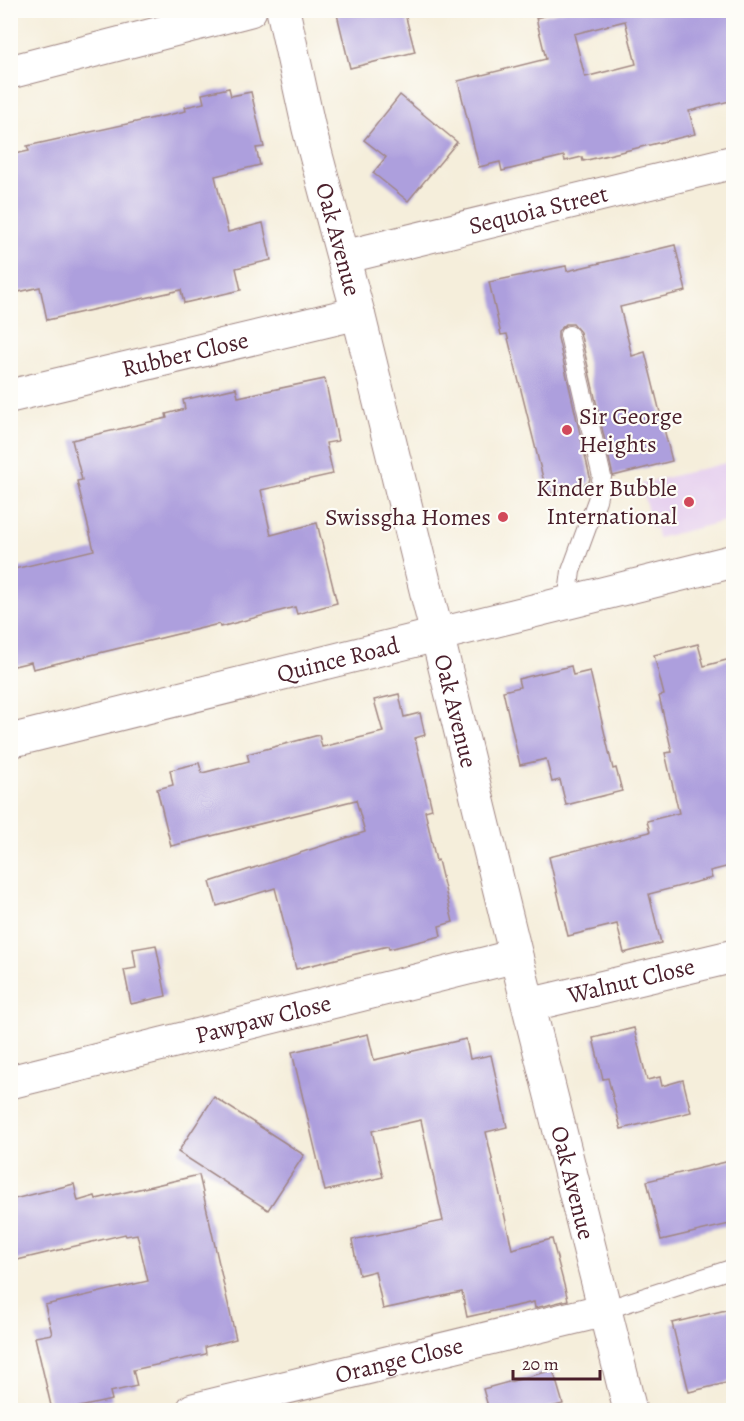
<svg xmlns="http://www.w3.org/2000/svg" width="744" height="1421" font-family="Alegreya,serif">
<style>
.built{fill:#e7d2ef}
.building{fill:#ad9fdd;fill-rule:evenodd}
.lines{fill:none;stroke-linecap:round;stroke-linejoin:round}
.service-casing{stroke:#a08683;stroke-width:20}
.minor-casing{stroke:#a08683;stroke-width:35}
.service{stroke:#fff;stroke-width:18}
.minor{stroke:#fff;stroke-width:33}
.poi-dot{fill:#d1495b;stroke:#fdfcf7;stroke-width:2}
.labels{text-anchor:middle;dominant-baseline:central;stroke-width:4.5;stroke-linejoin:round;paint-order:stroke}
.street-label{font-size:24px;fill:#4a1f2b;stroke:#fdfcf7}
.poi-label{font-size:24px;fill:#4a1f2b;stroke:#fdfcf7;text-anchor:end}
</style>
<rect width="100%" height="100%" fill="#fdfcf7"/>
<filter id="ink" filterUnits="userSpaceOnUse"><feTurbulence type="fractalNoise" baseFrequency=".0167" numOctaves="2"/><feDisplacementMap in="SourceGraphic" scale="12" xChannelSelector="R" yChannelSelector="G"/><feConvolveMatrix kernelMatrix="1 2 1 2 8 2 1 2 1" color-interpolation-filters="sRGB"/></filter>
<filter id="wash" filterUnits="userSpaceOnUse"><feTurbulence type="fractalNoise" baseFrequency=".008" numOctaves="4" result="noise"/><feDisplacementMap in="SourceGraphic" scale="24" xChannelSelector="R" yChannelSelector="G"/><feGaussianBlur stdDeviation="1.35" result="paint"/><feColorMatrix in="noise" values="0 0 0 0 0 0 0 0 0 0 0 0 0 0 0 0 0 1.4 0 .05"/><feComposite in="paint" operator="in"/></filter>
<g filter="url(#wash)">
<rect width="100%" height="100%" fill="#f5eedb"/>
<path class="built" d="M733,461V519L658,538L656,528L652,529L641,484Z"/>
<g id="blocks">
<g class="building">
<path d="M336,10H404L415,52L350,68Z"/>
<path d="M566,10H734V100L689,111L695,134L583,161L582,157L565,161L564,156L502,171L500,162L479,167L458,81L546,59L536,18ZM625,21L636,64L585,77L574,34Z"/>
<path d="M229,88L231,96L251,92L264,147L256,148L260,165L215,176L228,232L263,223L271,260L236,268L241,290L184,303L181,290L47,320L40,287L10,294V155L29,151L27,146L186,111L185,107L204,103L202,94Z"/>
<path d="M400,95L457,142L408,201L373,173L386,157L364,140Z"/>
<path d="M675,245L686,291L620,307L632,356L645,352L672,461L613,476L580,332L573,324H566L558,331V338L590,477L589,483L547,494L507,334L501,335L489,282L566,266L567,271Z"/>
<path d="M325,379L338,441L326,443L333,474L261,490L271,535L317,523L337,603L297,614L295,607L220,627L219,624L33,669L31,662L10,667V570L94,550L77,481L82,480L72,440L167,418L166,414L185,409L183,400L236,388L238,397Z"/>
<path d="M698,644L704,666L734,658V865L710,871L712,878L649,894L661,943L624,953L617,924L568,936L549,857L650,832L647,821L679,813L665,753L672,752L659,696L664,695L654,655Z"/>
<path d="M571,666L573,675L590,671L613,769L616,768L622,791L566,805L560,780L552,782L546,759L520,765L503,691L520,687L518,679Z"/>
<path d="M399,694L404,717L420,713L425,735L415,738L432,809L425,811L436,861L438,860L453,922L439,926L441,936L389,949L388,946L296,969L275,888L217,906L210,882L365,832L356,800L171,846L157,789L173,785L170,770L199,763L202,773L249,761L247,754L319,735L322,747L383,732L374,700Z"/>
<path d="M156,945L166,996L131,1004L124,970L136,968L133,949Z"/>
<path d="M634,1028L647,1080L660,1077L662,1086L683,1080L691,1112L621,1129L608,1078L603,1079L593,1038Z"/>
<path d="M368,1034L374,1060L466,1039L470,1059L491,1055L507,1127L486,1132L512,1249L552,1239L568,1300L535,1308L534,1302L467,1317L462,1292L383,1309L375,1271L359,1275L352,1240L443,1221L421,1120L372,1131L383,1177L325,1191L292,1052Z"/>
<path d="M214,1097L304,1155L268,1210L178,1152Z"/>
<path d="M734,1160V1223L661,1240L647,1181Z"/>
<path d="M199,1175L236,1339L205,1347L206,1354L133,1370L137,1386L110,1392L112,1400L66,1410H52L35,1337L52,1334L45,1305L148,1281L137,1234L126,1236L125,1234L13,1261L10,1249V1200L74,1184L78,1201L95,1196L96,1199Z"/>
<path d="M734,1308V1381L689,1392L672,1323Z"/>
<path d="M553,1370L563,1404L539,1410H489L483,1389Z"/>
</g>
</g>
</g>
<g filter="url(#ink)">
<use href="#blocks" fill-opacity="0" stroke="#a08683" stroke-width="1.5"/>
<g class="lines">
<g class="service-casing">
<g id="service">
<path d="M569,335L602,477L597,500L571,571L569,587L573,602"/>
<path d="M605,1310L734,1268"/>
</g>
</g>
<g class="minor-casing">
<g id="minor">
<path id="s1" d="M283,10L309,129L358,313L516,956L630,1410"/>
<path d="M10,72L250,10"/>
<path id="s2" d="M344,257L734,162"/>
<path id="s3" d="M10,396L358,313"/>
<path id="s4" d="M10,741L734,561"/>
<path id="s5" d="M529,1005L734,956"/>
<path id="s6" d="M10,1082L516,956"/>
<path id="s7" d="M193,1410L605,1310"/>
</g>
</g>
<use href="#service" class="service"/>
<use href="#minor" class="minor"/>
</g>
</g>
<g class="poi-dot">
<circle cx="567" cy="430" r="6"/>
<circle cx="689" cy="502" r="6"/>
<circle cx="503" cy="517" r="6"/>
</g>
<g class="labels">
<g class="street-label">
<text stroke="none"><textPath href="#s2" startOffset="200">Sequoia Street</textPath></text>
<text stroke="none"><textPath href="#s1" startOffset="236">Oak Avenue</textPath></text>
<text stroke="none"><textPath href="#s3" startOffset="180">Rubber Close</textPath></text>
<text stroke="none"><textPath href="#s4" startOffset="338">Quince Road</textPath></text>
<text stroke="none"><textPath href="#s1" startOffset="722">Oak Avenue</textPath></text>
<text stroke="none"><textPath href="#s5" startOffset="105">Walnut Close</textPath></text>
<text stroke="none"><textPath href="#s6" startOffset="261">Pawpaw Close</textPath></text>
<text stroke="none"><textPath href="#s1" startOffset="1208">Oak Avenue</textPath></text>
<text stroke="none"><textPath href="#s7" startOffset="212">Orange Close</textPath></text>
</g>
<g class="poi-label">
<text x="579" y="416" text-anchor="start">Sir George<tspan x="579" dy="28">Heights</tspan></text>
<text x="677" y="488">Kinder Bubble<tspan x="677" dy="28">International</tspan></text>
<text x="491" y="517">Swissgha Homes</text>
</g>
</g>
<rect width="744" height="1421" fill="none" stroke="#fdfcf7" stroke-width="36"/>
<path d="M513 1370v9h87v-9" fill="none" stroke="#4a1f2b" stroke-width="3"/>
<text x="522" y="1370" font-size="18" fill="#4a1f2b" stroke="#fdfcf7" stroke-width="4.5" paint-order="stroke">20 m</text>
</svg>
